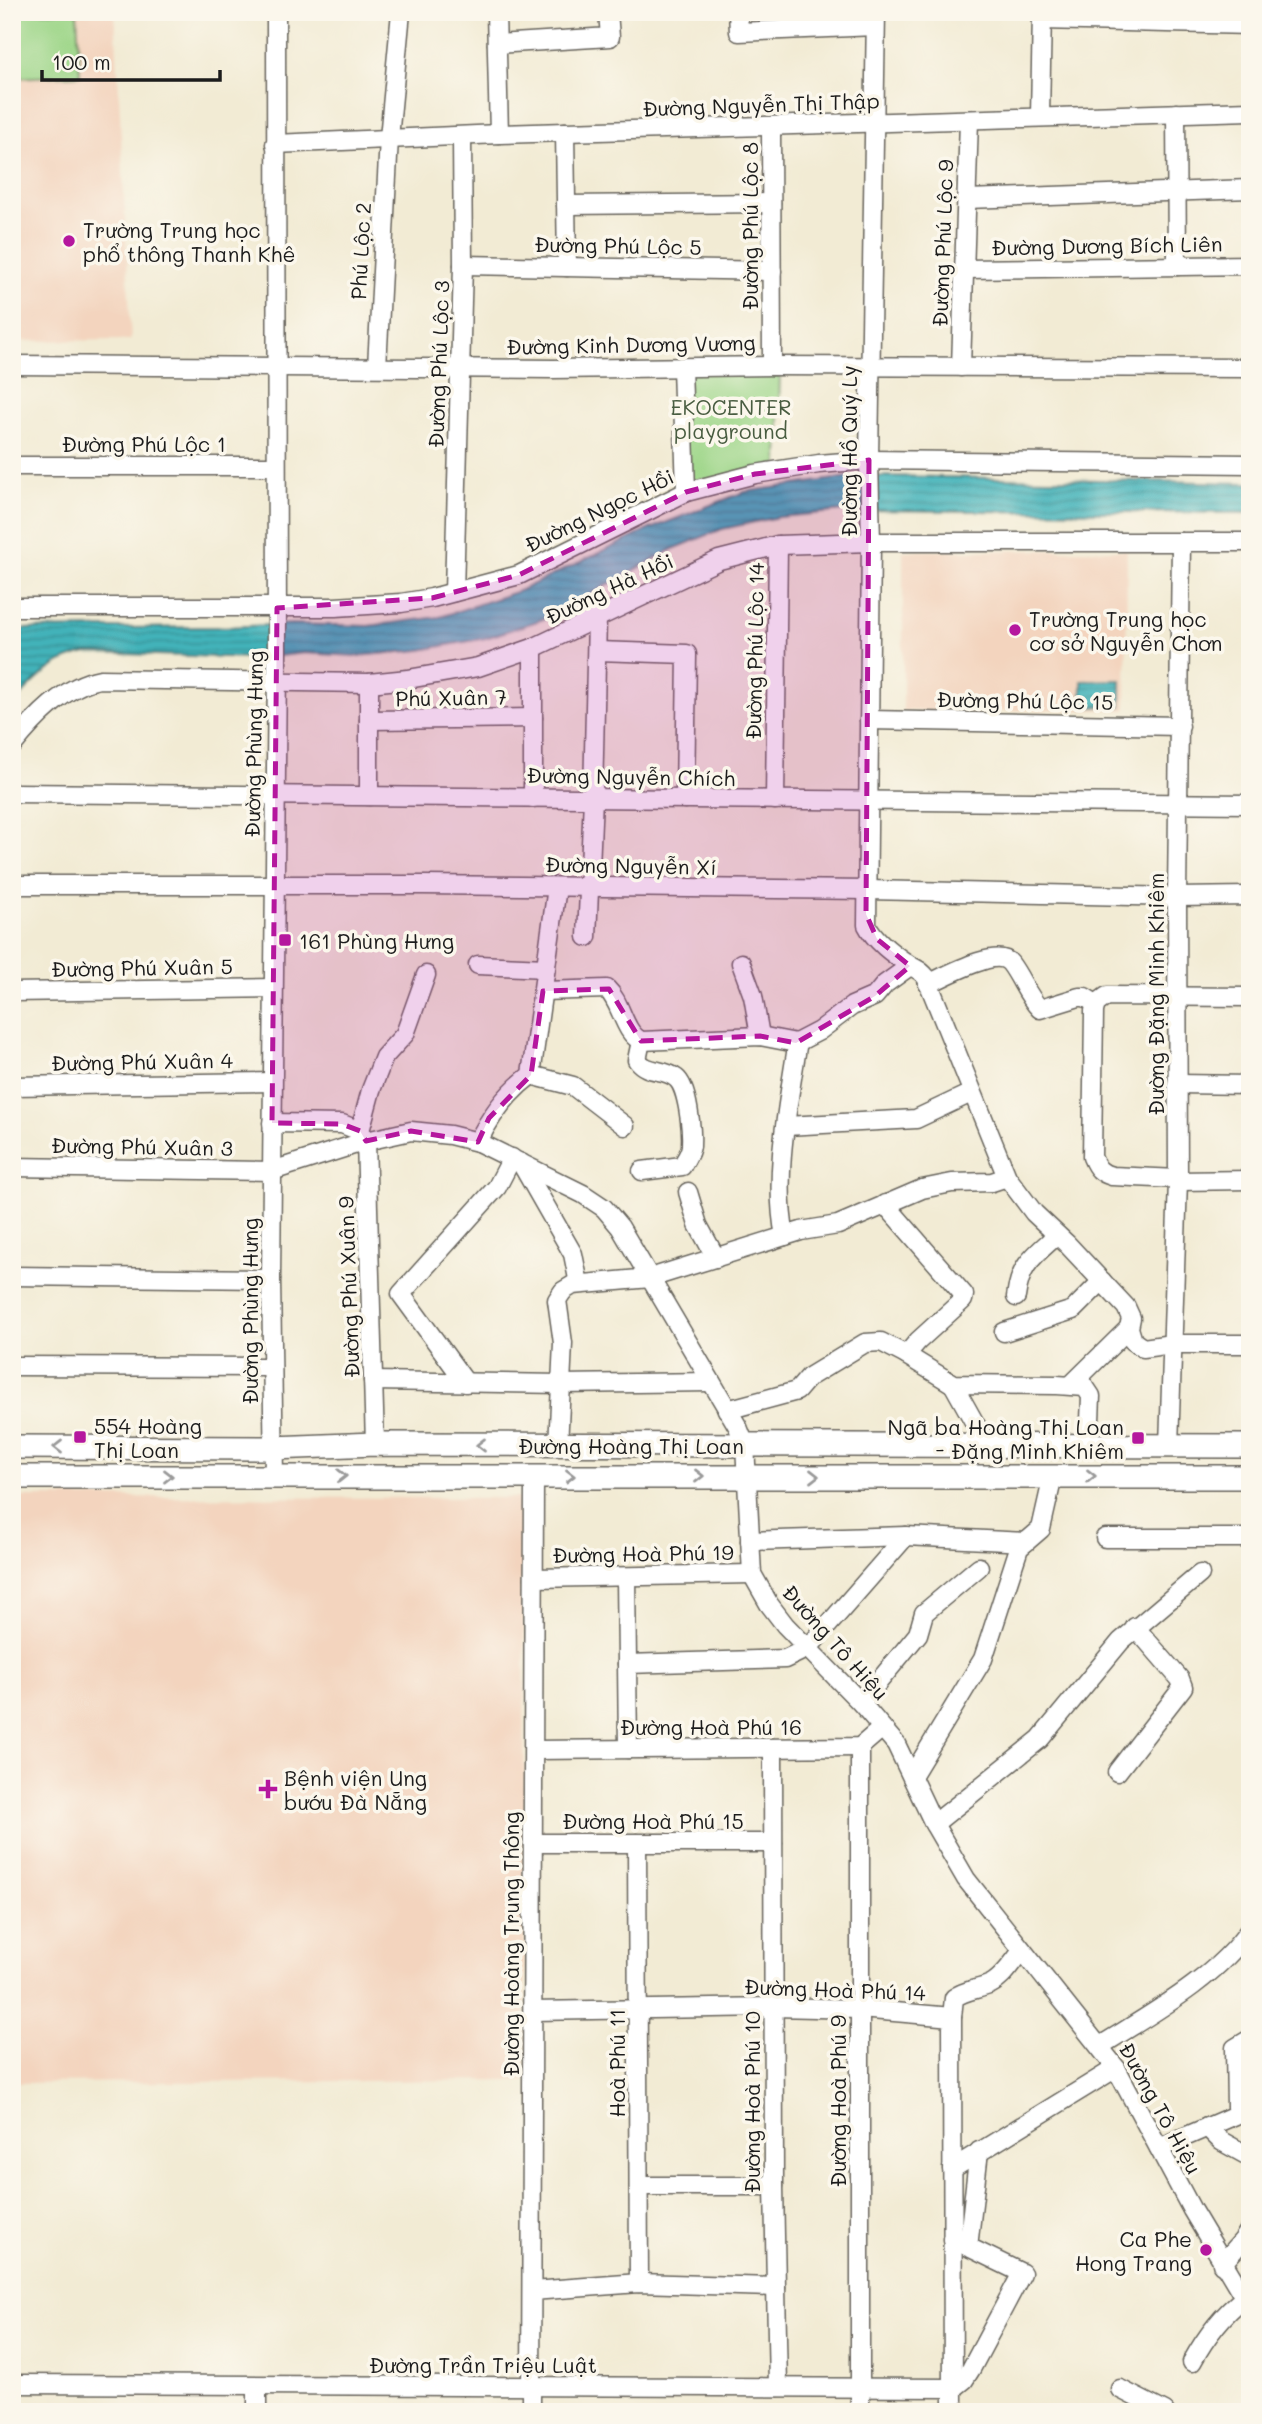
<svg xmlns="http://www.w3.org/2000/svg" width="1262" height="2424" font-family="Mali,sans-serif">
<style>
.built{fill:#f3d4be}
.park{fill:#9cd587;stroke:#5c7852;stroke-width:2}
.water{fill:url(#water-rules);stroke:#30686b;stroke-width:2}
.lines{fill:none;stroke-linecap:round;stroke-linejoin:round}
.minor-casing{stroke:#67645c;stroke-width:21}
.major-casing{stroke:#67645c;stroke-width:26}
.minor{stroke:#fff;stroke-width:18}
.major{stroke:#fff;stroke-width:23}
.oneway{stroke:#999}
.marked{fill:#b5179e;fill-opacity:0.2;stroke:#b5179e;stroke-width:5;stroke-dasharray:14 9;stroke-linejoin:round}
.poi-dot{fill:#b5179e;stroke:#fbf7ec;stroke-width:2.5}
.labels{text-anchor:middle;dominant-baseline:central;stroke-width:7;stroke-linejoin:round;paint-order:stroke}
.street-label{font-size:21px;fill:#1c1c1c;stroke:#fbf7ec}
.poi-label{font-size:21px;fill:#1c1c1c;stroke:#fbf7ec;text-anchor:start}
.park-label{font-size:21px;fill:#495d41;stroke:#fbf7ec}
</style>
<defs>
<pattern id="water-rules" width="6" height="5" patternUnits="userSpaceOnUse" patternTransform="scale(1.75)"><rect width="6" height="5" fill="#43b3ba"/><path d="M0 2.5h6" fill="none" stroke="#379196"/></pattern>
</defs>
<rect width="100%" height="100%" fill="#fbf7ec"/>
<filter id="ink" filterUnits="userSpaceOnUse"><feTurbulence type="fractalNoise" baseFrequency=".0143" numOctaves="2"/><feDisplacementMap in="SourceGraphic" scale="14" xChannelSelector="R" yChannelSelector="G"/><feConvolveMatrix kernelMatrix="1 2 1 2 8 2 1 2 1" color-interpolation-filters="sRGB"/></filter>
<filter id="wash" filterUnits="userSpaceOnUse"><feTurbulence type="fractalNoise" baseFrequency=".00686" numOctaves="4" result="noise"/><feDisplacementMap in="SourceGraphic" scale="28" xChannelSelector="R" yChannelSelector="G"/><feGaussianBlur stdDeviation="1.57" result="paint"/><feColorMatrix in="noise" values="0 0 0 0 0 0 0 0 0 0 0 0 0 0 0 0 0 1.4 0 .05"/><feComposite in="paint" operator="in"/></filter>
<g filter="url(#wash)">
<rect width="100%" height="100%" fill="#f2ebd4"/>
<g class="built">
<path d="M12,12H115L131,340L12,341Z"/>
<path d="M1127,550L1126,710L903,711V551Z"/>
<path d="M12,1497L524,1498L525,2080L12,2083Z"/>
</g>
<g class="park">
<path d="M12,12H77L80,75L12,78Z"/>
<path d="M682,367L780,371L778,464L686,492Z"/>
</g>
<g class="water">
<path d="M889,476L1250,483V513L855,510L778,517L722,529L673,549L549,617L486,638L420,650L357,656L304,653L260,658L87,653C57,658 37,678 17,700L12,697V629L226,627L293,624L368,626L440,617L519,591L650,529L744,492L849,477Z"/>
<path d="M1121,680V706L1082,707V681Z"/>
</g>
</g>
<g filter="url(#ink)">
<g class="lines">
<g class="minor-casing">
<g id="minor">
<path d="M496,12L499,134"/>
<path d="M738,12L739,32L875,26"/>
<path d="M876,12L869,460L871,542L867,925C875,941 893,954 908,964C915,969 920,969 926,977L1007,1177L1034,1213L1067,1244L1126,1307L1131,1318L1129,1328L1133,1341L1143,1348L1172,1344H1250"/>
<path d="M1042,20L1250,25"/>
<path d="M497,44L610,37L608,12"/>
<path d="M1176,113L1177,266"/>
<path d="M1040,116L1042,12"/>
<path d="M771,127L772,366"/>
<path d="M565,132L567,267"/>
<path d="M275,144L499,134C749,128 999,117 1250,111"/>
<path d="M966,199L1250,189"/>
<path d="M566,205L771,203"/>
<path d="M463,265L772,271"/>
<path d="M964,269L1250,265"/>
<path d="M12,365L553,369L772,366L1250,368"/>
<path d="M377,367L389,138L401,12"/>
<path d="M682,367L686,492"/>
<path d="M961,367L969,120"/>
<path d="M12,466H276"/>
<path d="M454,592L463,265L462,137"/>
<path d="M12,607H335L401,603L432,598L519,575L686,492L755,474L819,464L869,460L1250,464"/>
<path d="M597,651L687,654L685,799"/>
<path d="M369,720L533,718"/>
<path d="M869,720L1180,726"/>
<path d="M12,746C34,719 65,685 100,679L369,683L408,679L478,667L533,648L719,560L778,545L871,542H1250"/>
<path d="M12,793L1250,804"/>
<path d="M369,796V683"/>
<path d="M533,798V648"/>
<path d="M775,800L778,545"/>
<path d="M12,885H423L868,890L1177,897L1250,896"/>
<path d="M587,937L593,798L597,618"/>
<path d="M741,963L753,996L760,1036"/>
<path d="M478,965L546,968"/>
<path d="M928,984C944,977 997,947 1010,963C1021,977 1027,996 1040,1009L1079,997H1085L1096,1004"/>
<path d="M543,991L607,989C622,1003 623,1032 641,1041L760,1036L796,1043L797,1047C788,1105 773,1178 785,1236"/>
<path d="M12,992L273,988"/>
<path d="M641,1041L637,1060C647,1074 664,1068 676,1078C688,1087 692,1131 691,1146C690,1154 685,1160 682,1166L642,1171"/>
<path d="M796,1043L819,1031L852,1006L875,996L885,984L910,966"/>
<path d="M531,1075L573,1086L625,1126"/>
<path d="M1177,1084L1250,1085"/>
<path d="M12,1086L272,1082"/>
<path d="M272,1123L342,1124L360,1131L366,1141L375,1444"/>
<path d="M786,1126L916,1119L971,1093"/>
<path d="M360,1131L371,1090L384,1057L405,1034L426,975"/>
<path d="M478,1142C491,1114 507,1093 531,1075L557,887"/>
<path d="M521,1163L573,1254L579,1284"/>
<path d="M12,1167L272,1171L366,1141L411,1131L450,1135L478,1142L583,1194L604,1208L620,1227L738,1427L745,1445L752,1574L769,1604L785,1625L861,1703L896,1744L934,1824L966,1879L1116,2068L1192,2210L1250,2307"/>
<path d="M1178,1179L1112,1176C1101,1173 1097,1169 1092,1157L1094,1011L1096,1004L1107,996L1250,997"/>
<path d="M1178,1181L1250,1180"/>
<path d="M688,1192L698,1225L716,1258"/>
<path d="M885,1204L964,1295L963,1300L918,1341L906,1355"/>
<path d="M12,1276L271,1279"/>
<path d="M1016,1297C1020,1264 1034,1256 1057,1235"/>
<path d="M1004,1332L1073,1310L1102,1281"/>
<path d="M12,1366L272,1367"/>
<path d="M373,1381L561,1384L711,1382"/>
<path d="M466,1383L401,1294L497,1187L512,1158"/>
<path d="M953,1384L987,1445"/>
<path d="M1071,1385L1129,1328"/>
<path d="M727,1410L797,1391L809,1377L865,1343L881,1342L906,1355L953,1384L1057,1385L1085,1387L1091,1396L1089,1446"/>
<path d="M558,1446L563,1343L557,1300L563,1291L573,1285L650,1278L801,1231L838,1225L922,1189L952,1183L992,1182L1007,1177"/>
<path d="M1169,1446L1178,1181L1177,897L1181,542"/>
<path d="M274,1476L271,1279L277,665L276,12"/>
<path d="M1105,1538H1250"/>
<path d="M750,1541L906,1536L1026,1542"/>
<path d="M626,1577L628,1749"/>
<path d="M534,1578L752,1574"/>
<path d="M627,1664L785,1659L808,1648L906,1536"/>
<path d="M861,1703L918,1634L924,1613L979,1567"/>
<path d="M773,1748L774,2186L778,2387"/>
<path d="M534,1750L860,1747L882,1728"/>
<path d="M1117,1772L1183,1687L1180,1679L1135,1627"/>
<path d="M912,1776L983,1659L1019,1548L1041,1529L1053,1476"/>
<path d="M934,1824L1040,1739L1121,1641L1200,1574"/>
<path d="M533,1843H773"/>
<path d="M637,1843L639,2283"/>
<path d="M533,2011L773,2007L860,2009L952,2017L953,2412"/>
<path d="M952,2017L954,1998C966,1989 978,1990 991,1984C1004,1977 1013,1962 1022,1951"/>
<path d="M1100,2046C1149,2015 1217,1978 1250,1929"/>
<path d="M1207,2127L1221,2141L1250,2157"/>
<path d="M1159,2148L1238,2114L1236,2107L1235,2048L1250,2039"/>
<path d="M952,2169L1116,2068"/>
<path d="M639,2186H774"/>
<path d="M968,2247L979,2151"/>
<path d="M1222,2264L1243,2240L1250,2229"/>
<path d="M532,2291L639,2283L776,2287"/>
<path d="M1192,2362C1205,2338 1222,2315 1244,2298"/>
<path d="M12,2384L954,2388L964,2380L971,2369L1022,2273L952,2239"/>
<path d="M257,2386V2412"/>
<path d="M1120,2389L1165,2412"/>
<path d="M531,2412L534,1476"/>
<path d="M860,2412V1747"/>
</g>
</g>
<g class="major-casing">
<g id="major">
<path d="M12,1447L273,1448L375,1444L1250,1446"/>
<path d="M12,1477H1250"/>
</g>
</g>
<use href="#minor" class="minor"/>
<use href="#major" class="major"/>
</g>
<defs><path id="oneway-chevron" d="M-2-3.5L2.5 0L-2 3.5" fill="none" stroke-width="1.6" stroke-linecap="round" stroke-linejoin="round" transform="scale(1.75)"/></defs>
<g class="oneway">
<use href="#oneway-chevron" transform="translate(481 1445) rotate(-180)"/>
<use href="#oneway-chevron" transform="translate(58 1447) rotate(-180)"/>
<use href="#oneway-chevron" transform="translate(168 1476)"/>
<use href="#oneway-chevron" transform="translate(342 1476)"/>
<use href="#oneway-chevron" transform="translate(570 1476)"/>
<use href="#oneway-chevron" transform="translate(699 1476)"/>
<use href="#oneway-chevron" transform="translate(814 1476)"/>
<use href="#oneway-chevron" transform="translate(1091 1476)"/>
</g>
</g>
<path class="marked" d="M869,460L866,914L877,939L910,966L875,996L796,1043L760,1036L641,1041L609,989L543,991L531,1075L489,1118L478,1142L411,1131L366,1141L360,1131L342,1124L272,1123L277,608L432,598L519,575L686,492L755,474Z"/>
<g class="poi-dot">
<circle cx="69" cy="241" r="7"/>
<circle cx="1015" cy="630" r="7"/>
<rect x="278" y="933" width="14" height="14" rx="3.5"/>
<rect x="73" y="1430" width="14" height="14" rx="3.5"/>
<rect x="1131" y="1431" width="14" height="14" rx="3.5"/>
<path d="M264.5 1778.5h7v7h7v7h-7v7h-7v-7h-7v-7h7z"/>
<circle cx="1206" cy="2250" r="7"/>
</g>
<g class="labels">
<g class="street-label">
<text transform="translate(761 104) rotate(-2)">Đường Nguyễn Thị Thập</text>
<text transform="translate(749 226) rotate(-90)">Đường Phú Lộc 8</text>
<text transform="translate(942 243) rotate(-88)">Đường Phú Lộc 9</text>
<text transform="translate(618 245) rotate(1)">Đường Phú Lộc 5</text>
<text transform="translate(1107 245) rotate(-1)">Đường Dương Bích Liên</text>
<text transform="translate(360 251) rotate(-87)">Phú Lộc 2</text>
<text transform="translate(631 344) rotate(-1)">Đường Kinh Dương Vương</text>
<text transform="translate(438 364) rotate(-88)">Đường Phú Lộc 3</text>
<text x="144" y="443">Đường Phú Lộc 1</text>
<text transform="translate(848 451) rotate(-90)">Đường Hồ Quý Ly</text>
<text transform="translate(599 510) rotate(-26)">Đường Ngọc Hồi</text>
<text transform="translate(609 588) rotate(-25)">Đường Hà Hồi</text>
<text transform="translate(754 651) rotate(-89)">Đường Phú Lộc 14</text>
<text transform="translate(451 697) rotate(-1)">Phú Xuân 7</text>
<text transform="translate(1025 700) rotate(1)">Đường Phú Lộc 15</text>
<text transform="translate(253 744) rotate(-89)">Đường Phùng Hưng</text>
<text transform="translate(631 776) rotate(1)">Đường Nguyễn Chích</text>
<text transform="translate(631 865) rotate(1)">Đường Nguyễn Xí</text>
<text transform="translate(142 967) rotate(-1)">Đường Phú Xuân 5</text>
<text transform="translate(1155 994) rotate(-90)">Đường Đặng Minh Khiêm</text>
<text transform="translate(142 1061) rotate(-1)">Đường Phú Xuân 4</text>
<text transform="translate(142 1146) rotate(1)">Đường Phú Xuân 3</text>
<text transform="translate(348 1287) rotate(-92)">Đường Phú Xuân 9</text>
<text transform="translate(249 1311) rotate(-90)">Đường Phùng Hưng</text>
<text x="631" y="1445">Đường Hoàng Thị Loan</text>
<text transform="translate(643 1553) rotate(-1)">Đường Hoà Phú 19</text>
<text transform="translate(836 1642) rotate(48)">Đường Tô Hiệu</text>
<text x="711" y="1726">Đường Hoà Phú 16</text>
<text x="653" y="1820">Đường Hoà Phú 15</text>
<text transform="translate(510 1944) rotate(-90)">Đường Hoàng Trung Thông</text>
<text transform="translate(835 1989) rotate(2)">Đường Hoà Phú 14</text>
<text transform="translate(616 2063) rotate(-90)">Hoà Phú 11</text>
<text transform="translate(837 2101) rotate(-90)">Đường Hoà Phú 9</text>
<text transform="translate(751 2102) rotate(-90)">Đường Hoà Phú 10</text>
<text transform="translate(1161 2108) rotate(61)">Đường Tô Hiệu</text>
<text x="483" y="2364">Đường Trần Triệu Luật</text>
</g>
<g class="poi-label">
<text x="83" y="229">Trường Trung học<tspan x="83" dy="24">phổ thông Thanh Khê</tspan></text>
<text x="1029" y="618">Trường Trung học<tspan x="1029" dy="24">cơ sở Nguyễn Chơn</tspan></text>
<text x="299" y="940">161 Phùng Hưng</text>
<text x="94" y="1425">554 Hoàng<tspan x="94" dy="24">Thị Loan</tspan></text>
<text x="1124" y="1426" text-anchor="end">Ngã ba Hoàng Thị Loan<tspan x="1124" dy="24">- Đặng Minh Khiêm</tspan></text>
<text x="284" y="1777">Bệnh viện Ung<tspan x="284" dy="24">bướu Đà Nẵng</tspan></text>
<text x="1192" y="2238" text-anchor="end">Ca Phe<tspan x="1192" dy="24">Hong Trang</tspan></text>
</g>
<g class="park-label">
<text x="731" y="406">EKOCENTER<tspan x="731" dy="24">playground</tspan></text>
</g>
</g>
<rect width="1262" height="2424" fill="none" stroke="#fbf7ec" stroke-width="42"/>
<path d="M42 70v10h178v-10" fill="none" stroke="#1c1c1c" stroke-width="3.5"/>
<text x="52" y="70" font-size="21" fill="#1c1c1c" stroke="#fbf7ec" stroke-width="5" paint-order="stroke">100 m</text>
</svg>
